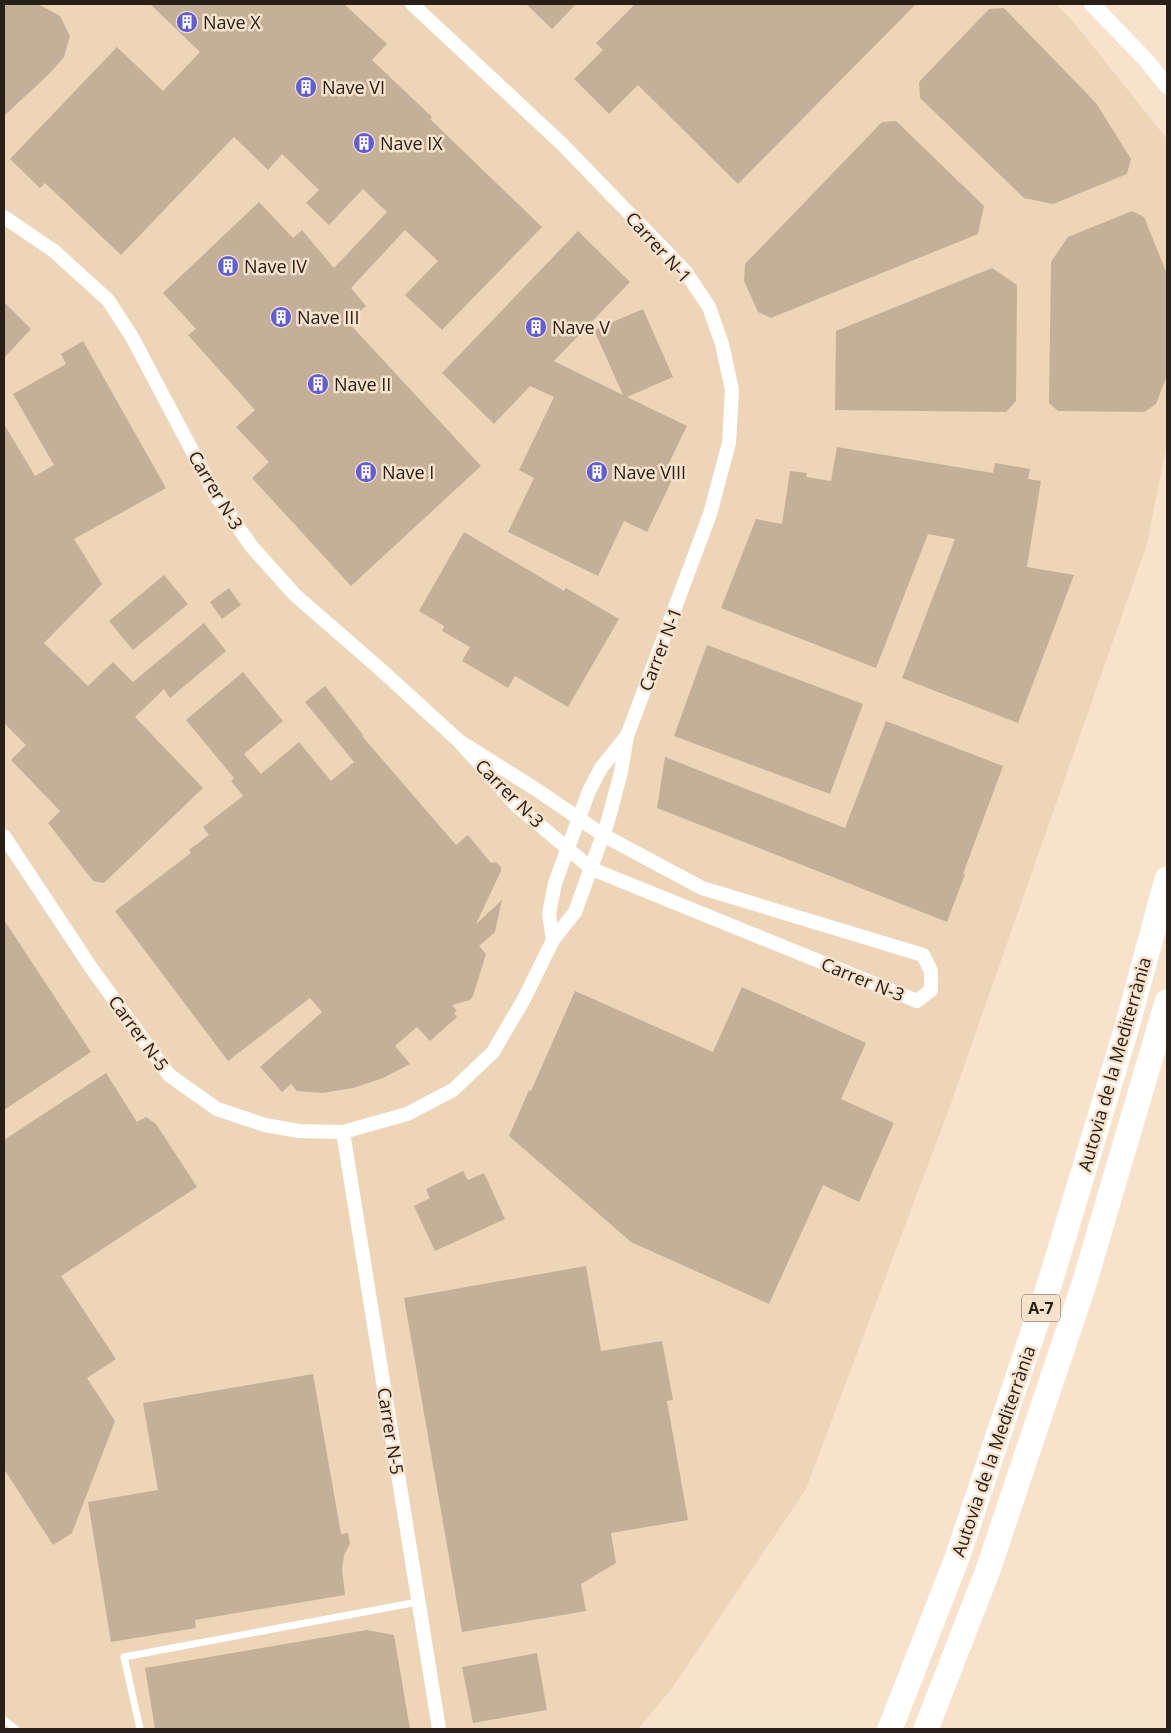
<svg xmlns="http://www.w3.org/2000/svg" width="1171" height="1733" font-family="'Open Sans',sans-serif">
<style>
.built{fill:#efd5b7}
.building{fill:#c4af99}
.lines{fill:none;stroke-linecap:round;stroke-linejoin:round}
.service{stroke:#fff;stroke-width:7}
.minor{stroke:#fff;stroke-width:14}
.tertiary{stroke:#fff;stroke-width:16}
.motorway{stroke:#fff;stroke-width:25}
.labels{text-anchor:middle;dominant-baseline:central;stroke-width:5;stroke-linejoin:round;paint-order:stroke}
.shield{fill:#f8e2cb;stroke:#665a4d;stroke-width:1}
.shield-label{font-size:16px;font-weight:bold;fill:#282017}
.poi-label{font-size:18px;fill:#282017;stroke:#f8e2cb;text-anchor:start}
.street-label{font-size:18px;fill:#282017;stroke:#f8e2cb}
</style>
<rect width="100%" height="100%" fill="#f8e2cb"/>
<path class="built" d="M4,4H1056L1072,20L1167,139V443L1147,544L949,1109L806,1489L673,1687L638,1729H4Z"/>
<g class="building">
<path d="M4,4H38L60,16L70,36L64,57L49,74L4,116Z"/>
<path d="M150,4H344L387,44L372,60L432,117L430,119L542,227L442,330L405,295L438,261L405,230L351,288L366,306L348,322L481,466L351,586L252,478L269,462L236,427L255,410L188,335L196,329L163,293L259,202L293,238L302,230L334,268L387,212L363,189L329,225L306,203L319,190L282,154L268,170L234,137L121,255L45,183L40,188L10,159L117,47L163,91L200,52Z"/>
<path d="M526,4H576L552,29Z"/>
<path d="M635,4H916L738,184L638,85L609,114L574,79L603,50L596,43Z"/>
<path d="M1004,8L1096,103L1131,159L1127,174L1053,204L1024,198L920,98L919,82L989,9Z"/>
<path d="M896,121L984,206L978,234L771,318L758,312L744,281L745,264L882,122Z"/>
<path d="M1132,211L1144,217L1167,274V375L1156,404L1144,412L1058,411L1049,403L1051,262L1068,237Z"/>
<path d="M578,231L630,282L554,361L623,395L594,330L643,309L673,377L627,397L687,426L666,469L675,474L647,532L624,521L598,576L508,532L534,478L519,470L554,397L530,386L494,424L442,373Z"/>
<path d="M992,268L1017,285L1016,401L1006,412L835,410L836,331Z"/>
<path d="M4,302L31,329L4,358Z"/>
<path d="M83,341L166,488L74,539L102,584L44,643L88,686L113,662L133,682L204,623L226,651L170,698L164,689L135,717L203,788L104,883L93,881L48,823L60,811L11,760L26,745L4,723V424L35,476L54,465L13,394L66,364L61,354Z"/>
<path d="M837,447L993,473L995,463L1030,469L1028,479L1041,481L1027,567L1074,575L1018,723L902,678L955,539L928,534L876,668L721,608L756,519L782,524L790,471L807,473L806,477L831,481Z"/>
<path d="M464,532L564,591L566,588L619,619L568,707L515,676L508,688L462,661L470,647L442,631L444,626L419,611Z"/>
<path d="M164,575L188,604L133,650L109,621Z"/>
<path d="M229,588L241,605L222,619L210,602Z"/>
<path d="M707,645L863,704L830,794L674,736Z"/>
<path d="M243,672L283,721L244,754L261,774L299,742L331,781L354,762L305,702L325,686L363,735L362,736L456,845L468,835L491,863L496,862L501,867V871L476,924L502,900L495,932L479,946L486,954L473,996L470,1000L452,1005L457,1011L454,1013L457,1017L430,1041L417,1027L395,1046L410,1064L383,1078L353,1088L322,1093L297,1091L291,1084L282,1092L260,1067L322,1012L310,998L228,1061L115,911L191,853L189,850L209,835L203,827L243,796L231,781L234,778L186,720Z"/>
<path d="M886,721L1003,766L963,874H965L947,922L657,808L665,757L845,828Z"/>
<path d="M4,920L91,1052L4,1110Z"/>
<path d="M742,987L866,1043L841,1099L894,1123L859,1202L823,1185L769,1304L631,1242L509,1136L529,1090L531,1091L575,991L713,1052Z"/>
<path d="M106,1073L137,1122L146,1117L156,1124L197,1187L61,1276L116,1359L87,1378L115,1421L72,1533L53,1545L4,1469V1140Z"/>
<path d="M463,1171L468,1180L484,1173L505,1219L435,1251L414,1206L430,1198L426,1189Z"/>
<path d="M586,1266L601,1351L662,1341L673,1400L667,1401L688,1520L611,1533L616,1563L581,1584L586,1611L462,1632L404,1298Z"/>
<path d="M313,1374L341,1534L348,1533L350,1544L344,1555L342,1569L345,1595L195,1620L196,1628L111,1642L88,1502L158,1490L143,1403Z"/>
<path d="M367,1630L394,1635L410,1729H155L145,1668Z"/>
<path d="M537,1653L547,1710L473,1723L462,1667Z"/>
</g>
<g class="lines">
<g class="service">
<path d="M4,1720L16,1729"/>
<path d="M140,1729L124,1657L418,1602"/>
</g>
<g class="minor">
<path d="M4,217L54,251L108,300L132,337L215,494L252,547L295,595L379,668L459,741L517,806L592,869L917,1001L931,990V971L923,955L702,888L603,835L537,790L459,741"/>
<path d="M4,836L92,969L169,1075L217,1109L265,1125L299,1131L343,1132L407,1114L453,1090L493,1052L524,999L553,940L575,912L608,821L621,772L627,736L710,514L729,443L732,390L722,344L709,307L685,271L562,144L412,4"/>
<path d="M553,940L549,914L555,883L589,791L601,768L626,737"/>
<path d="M343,1132L439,1729"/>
</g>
<path class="tertiary" d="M1092,4L1146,60L1167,86"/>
<g class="motorway">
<path d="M890,1729L957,1558L1052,1276L1128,1023L1167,879"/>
<path d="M926,1729L988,1570L1084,1284L1167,1002"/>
</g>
</g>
<defs>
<g id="building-disc" transform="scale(1.125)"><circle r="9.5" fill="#615dd6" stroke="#f8e2cb"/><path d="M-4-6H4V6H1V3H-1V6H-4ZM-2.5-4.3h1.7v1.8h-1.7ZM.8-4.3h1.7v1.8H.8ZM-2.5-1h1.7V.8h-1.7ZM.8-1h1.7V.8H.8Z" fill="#fff"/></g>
</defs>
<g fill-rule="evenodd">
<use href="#building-disc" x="187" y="22"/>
<use href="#building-disc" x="306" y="87"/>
<use href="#building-disc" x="364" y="143"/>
<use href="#building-disc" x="228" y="266"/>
<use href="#building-disc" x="281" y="317"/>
<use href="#building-disc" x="536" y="327"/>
<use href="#building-disc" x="318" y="384"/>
<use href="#building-disc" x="366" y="472"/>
<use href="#building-disc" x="597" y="472"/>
</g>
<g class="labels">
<rect class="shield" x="1022" y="1294.5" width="38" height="27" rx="4"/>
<g class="shield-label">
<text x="1041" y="1308">A-7</text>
</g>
<g class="poi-label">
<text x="203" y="22">Nave X</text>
<text x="322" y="87">Nave VI</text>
<text x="380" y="143">Nave IX</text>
<text x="244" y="266">Nave IV</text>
<text x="297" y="317">Nave III</text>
<text x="552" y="327">Nave V</text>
<text x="334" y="384">Nave II</text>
<text x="382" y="472">Nave I</text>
<text x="613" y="472">Nave VIII</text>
</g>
<g class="street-label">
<text transform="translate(659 247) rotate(48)">Carrer N-1</text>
<text transform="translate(216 490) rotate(59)">Carrer N-3</text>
<text transform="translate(660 649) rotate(-69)">Carrer N-1</text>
<text transform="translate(510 793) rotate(45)">Carrer N-3</text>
<text transform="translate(863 979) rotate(22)">Carrer N-3</text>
<text transform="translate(139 1033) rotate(54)">Carrer N-5</text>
<text transform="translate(1114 1064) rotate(-74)">Autovia de la Mediterrània</text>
<text transform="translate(391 1431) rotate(81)">Carrer N-5</text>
<text transform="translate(993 1451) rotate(-71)">Autovia de la Mediterrània</text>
</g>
</g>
<rect width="1171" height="1733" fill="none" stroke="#282017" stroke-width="10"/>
</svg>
